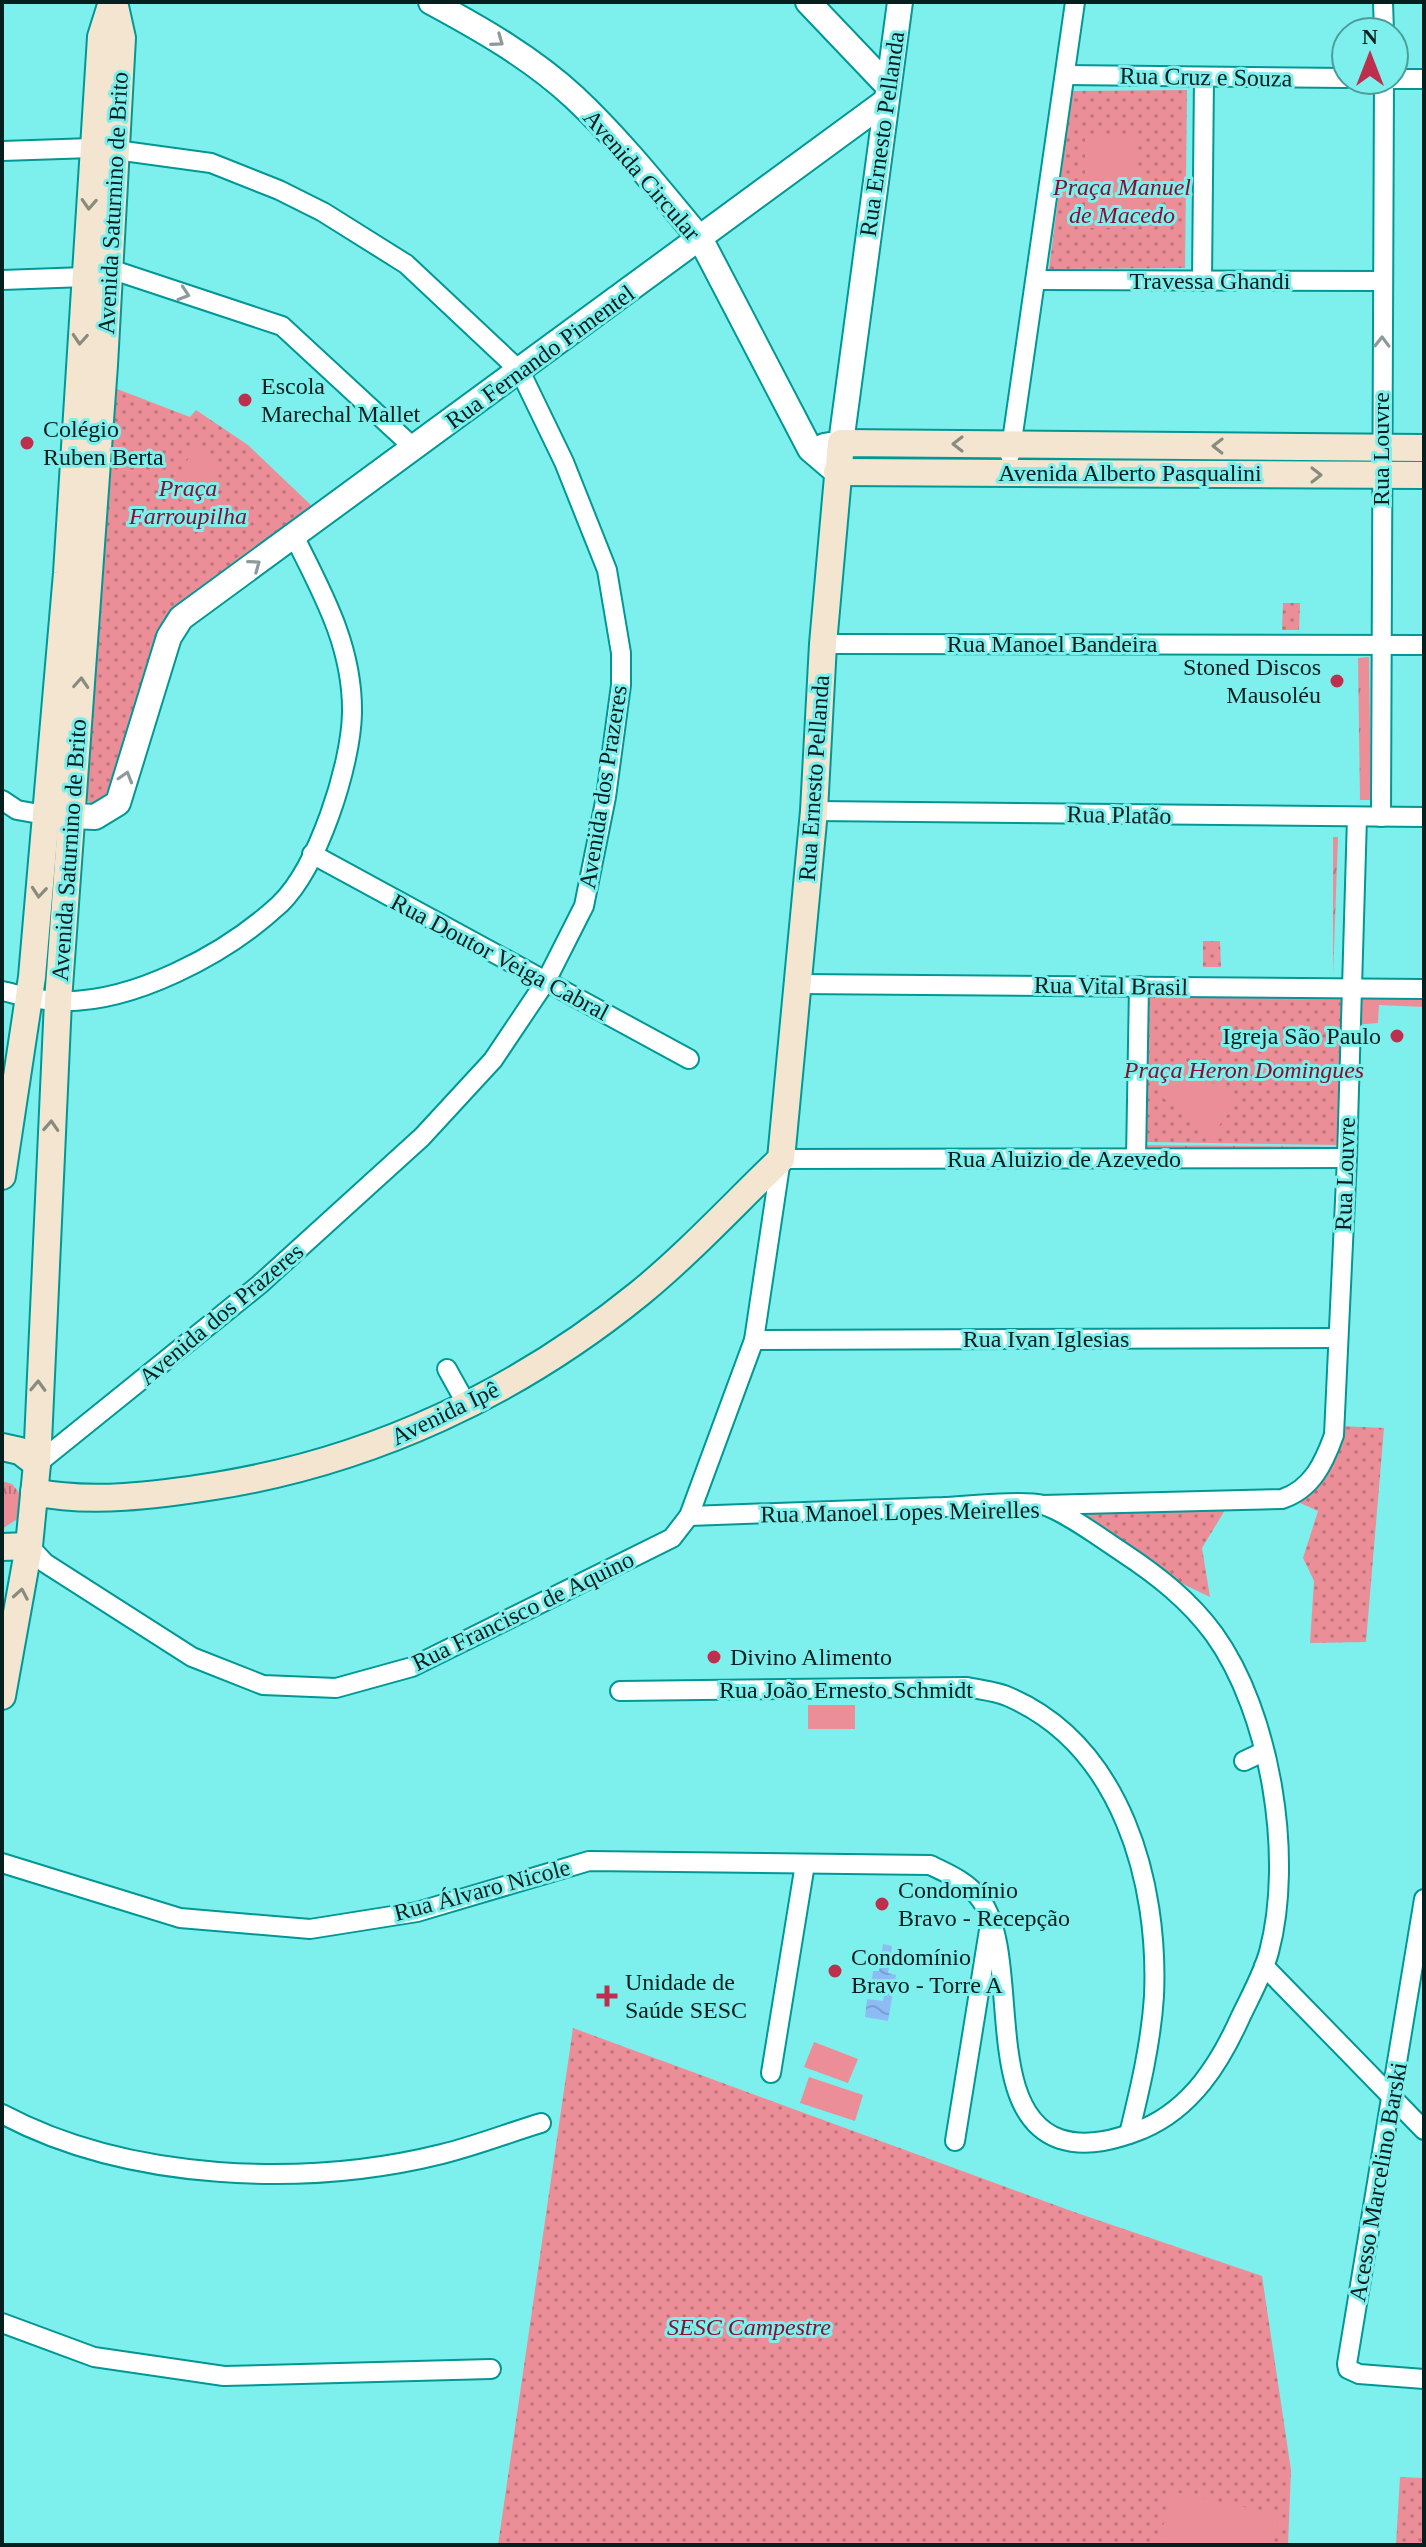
<svg xmlns="http://www.w3.org/2000/svg" width="1426" height="2547" font-family="'Times New Roman',serif">
<style>
.grass{fill:url(#grass-tufts)}
.park{fill:url(#park-dots)}
.pitch{fill:#eb8e98}
.water{fill:url(#water-waves)}
.lines{fill:none;stroke-linecap:round;stroke-linejoin:round}
.minor-casing{stroke:#009795;stroke-width:22}
.tertiary-casing{stroke:#009795;stroke-width:28}
.secondary-casing{stroke:#009795;stroke-width:30}
.minor{stroke:#fff;stroke-width:18}
.tertiary{stroke:#fff;stroke-width:24}
.secondary{stroke:#f4e5d0;stroke-width:26}
.oneway{stroke:#8e9a9a}
.oneway2{stroke:#888c80}
.poi-dot{fill:#be2e4d;stroke:#7df0ed;stroke-width:3}
.labels{text-anchor:middle;dominant-baseline:central;stroke-width:6;stroke-linejoin:round;paint-order:stroke}
.street-label{font-size:24px;fill:#051f1e;stroke:#7df0ed}
.park-label{font-size:24px;font-style:italic;fill:#871030;stroke:#7df0ed}
.poi-label{font-size:24px;fill:#051f1e;stroke:#7df0ed;text-anchor:start}
</style>
<defs>
<pattern id="grass-tufts" width="24" height="20" patternUnits="userSpaceOnUse" patternTransform="scale(2)"><rect width="24" height="20" fill="#eb8e98"/><path d="M3 7l-1-3M5 7V3M7 7l1-3M15 17l-1-3M17 17v-4M19 17l1-3" fill="none" stroke="#bc737b"/></pattern>
<pattern id="park-dots" width="8" height="8" patternUnits="userSpaceOnUse" patternTransform="scale(2)"><rect width="8" height="8" fill="#eb8e98"/><path d="M2 2h.1M6 6h.1" fill="none" stroke="#bc737b" stroke-width="1.8" stroke-linecap="round"/></pattern>
<pattern id="water-waves" width="16" height="10" patternUnits="userSpaceOnUse" patternTransform="scale(2)"><rect width="16" height="10" fill="#8dbcf4"/><path d="M0 5q4-4 8 0t8 0" fill="none" stroke="#78a1d1"/></pattern>
</defs>
<rect width="100%" height="100%" fill="#7df0ed"/>
<g class="grass">
<path d="M1369,657L1371,800H1360L1358,658Z"/>
<path d="M1333,837H1338L1333,975Z"/>
<path d="M1354,997H1424V1007L1379,1005L1378,1023L1354,1025Z"/>
<path d="M1145,1145L1340,1147L1339,1153L1144,1154Z"/>
<path d="M2,1481L12,1484L22,1496L19,1518L2,1529Z"/>
</g>
<g class="park">
<path d="M1187,90L1185,268L1049,269L1072,91Z"/>
<path d="M117,389L190,417L196,410L248,445L315,509L163,620L111,798L95,807L83,797Z"/>
<path d="M1283,603H1300L1299,630H1282Z"/>
<path d="M1203,941H1220L1221,967H1203Z"/>
<path d="M1148,995L1343,998L1341,1145L1145,1142Z"/>
<path d="M1340,1426L1384,1428L1366,1642L1310,1643L1314,1581L1303,1558L1318,1511L1298,1502Z"/>
<path d="M1228,1505L1202,1548L1210,1597L1181,1583L1064,1510Z"/>
<path d="M573,2028L1074,2212L1262,2276L1291,2470L1288,2545H498Z"/>
<path d="M1400,2477L1424,2478V2545H1396Z"/>
</g>
<g class="pitch">
<rect x="1085" y="138" width="51" height="90"/>
<path d="M196,447L224,466L195,509L167,491Z"/>
<path d="M1188,1064L1237,1102L1212,1135L1162,1097Z"/>
<rect x="808" y="1705" width="47" height="24"/>
<path d="M814,2042L858,2059L848,2083L804,2067Z"/>
<path d="M809,2077L863,2095L855,2121L800,2103Z"/>
<path d="M1171,2491L1280,2515L1273,2545H1159Z"/>
</g>
<path class="water" d="M883,1944L892,1946L888,1973L896,1975L888,2021L865,2017L867,1999L883,2001L885,1990L877,1988L878,1981L872,1979L873,1971H879Z"/>
<g class="lines">
<g class="minor-casing">
<g id="minor">
<path d="M1383,2L1384,32"/>
<path d="M1065,75L1346,78"/>
<path d="M1394,79H1424"/>
<path d="M2,151L92,148"/>
<path d="M110,269L282,326L414,448"/>
<path d="M2,280L85,277"/>
<path d="M1036,280L1383,281"/>
<path d="M1202,281L1204,77"/>
<path d="M1010,455L1075,2"/>
<path d="M823,644L1424,645"/>
<path d="M2,800L17,810L45,815"/>
<path d="M814,811L1424,817"/>
<path d="M1381,817L1384,80"/>
<path d="M312,854L689,1059"/>
<path d="M798,984L1424,989"/>
<path d="M2,991C20,995 37,1000 56,1001C131,1005 226,954 280,904C318,867 351,766 352,713C353,647 323,594 294,536"/>
<path d="M1136,1159L1139,986"/>
<path d="M754,1340L1338,1338"/>
<path d="M447,1369L467,1405"/>
<path d="M37,1464L259,1285L422,1137L493,1060L546,981L584,906L606,797L621,685V653L607,570L564,462L520,371L406,264L323,212L279,190L211,163L116,150"/>
<path d="M1042,1505L1282,1499C1312,1489 1324,1463 1334,1435L1347,1158L1357,817"/>
<path d="M29,1546L45,1563L192,1657L263,1685L336,1688L412,1667L672,1538L689,1516L754,1340L781,1159L1347,1158"/>
<path d="M620,1691L967,1687C981,1690 997,1691 1009,1697C1122,1746 1159,1883 1154,1996C1151,2043 1140,2089 1129,2134"/>
<path d="M1244,1761L1263,1752"/>
<path d="M2,1863L180,1918L310,1929L417,1912L589,1861L930,1865C949,1874 968,1882 981,1900C1022,1958 981,2112 1060,2139C1088,2148 1118,2139 1143,2129C1192,2108 1220,2063 1241,2016C1251,1995 1263,1974 1269,1952C1294,1858 1271,1713 1214,1634C1189,1600 1157,1575 1122,1552C1102,1539 1066,1512 1043,1505C1023,1500 966,1506 943,1507C858,1510 773,1513 689,1516"/>
<path d="M1424,1899L1347,2364L1348,2369L1359,2374L1424,2379"/>
<path d="M1264,1966L1424,2130"/>
<path d="M771,2073L805,1864"/>
<path d="M2,2114C128,2181 305,2188 442,2154C475,2146 508,2133 541,2123"/>
<path d="M955,2141L989,1930"/>
<path d="M2,2323L94,2357L224,2376L491,2369"/>
</g>
</g>
<g class="tertiary-casing">
<g id="tertiary">
<path d="M431,2C481,29 532,58 574,97C620,140 661,192 701,240L810,449L837,472"/>
<path d="M808,2L888,86"/>
<path d="M824,446L841,443L900,2"/>
<path d="M51,815L95,817L118,803L169,637L181,618L886,101"/>
</g>
</g>
<g class="secondary-casing">
<g id="secondary">
<path d="M837,472L1424,475"/>
<path d="M2,1176L32,977L67,573L101,37L112,2"/>
<path d="M2,1447L20,1451L37,1464"/>
<path d="M34,1492C91,1504 158,1495 215,1486C372,1461 517,1393 640,1293C690,1252 735,1203 781,1159L814,811L823,644L841,443L1424,448"/>
<path d="M2,1547L29,1546"/>
<path d="M2,1696L29,1546L37,1464L58,1001L104,365L122,38L114,2"/>
</g>
</g>
<use href="#minor" class="minor"/>
<use href="#tertiary" class="tertiary"/>
<use href="#secondary" class="secondary"/>
</g>
<defs><path id="oneway-chevron" d="M-2-3.5L2.5 0L-2 3.5" fill="none" stroke-width="1.6" stroke-linecap="round" stroke-linejoin="round" transform="scale(2)"/></defs>
<g class="oneway">
<use href="#oneway-chevron" transform="translate(498 41) rotate(36)"/>
<use href="#oneway-chevron" transform="translate(184 294) rotate(18)"/>
<use href="#oneway-chevron" transform="translate(1382 342) rotate(-89)"/>
<use href="#oneway-chevron" transform="translate(255 565) rotate(-36)"/>
<use href="#oneway-chevron" transform="translate(126 777) rotate(-73)"/>
</g>
<g class="oneway2">
<use href="#oneway-chevron" transform="translate(89 204) rotate(93)"/>
<use href="#oneway-chevron" transform="translate(80 339) rotate(94)"/>
<use href="#oneway-chevron" transform="translate(958 444) rotate(-180)"/>
<use href="#oneway-chevron" transform="translate(1218 446) rotate(-179)"/>
<use href="#oneway-chevron" transform="translate(1316 475)"/>
<use href="#oneway-chevron" transform="translate(81 683) rotate(-86)"/>
<use href="#oneway-chevron" transform="translate(39 892) rotate(95)"/>
<use href="#oneway-chevron" transform="translate(51 1126) rotate(-87)"/>
<use href="#oneway-chevron" transform="translate(38 1386) rotate(-88)"/>
<use href="#oneway-chevron" transform="translate(21 1594) rotate(-80)"/>
</g>
<g class="poi-dot">
<circle cx="245" cy="400" r="8"/>
<circle cx="27" cy="443" r="8"/>
<circle cx="1337" cy="681" r="8"/>
<circle cx="1397" cy="1036" r="8"/>
<circle cx="714" cy="1657" r="8"/>
<circle cx="882" cy="1904" r="8"/>
<circle cx="835" cy="1971" r="8"/>
<path d="M603 1984h8v8h8v8h-8v8h-8v-8h-8v-8h8z"/>
</g>
<g class="labels">
<g class="street-label">
<text transform="translate(1206 77) rotate(1)">Rua Cruz e Souza</text>
<text transform="translate(882 134) rotate(-82)">Rua Ernesto Pellanda</text>
<text transform="translate(642 175) rotate(49)">Avenida Circular</text>
<text transform="translate(113 203) rotate(-87)">Avenida Saturnino de Brito</text>
<text x="1210" y="281">Travessa Ghandi</text>
<text transform="translate(540 357) rotate(-36)">Rua Fernando Pimentel</text>
<text transform="translate(1381 449) rotate(-90)">Rua Louvre</text>
<text x="1130" y="473">Avenida Alberto Pasqualini</text>
<text x="1052" y="644">Rua Manoel Bandeira</text>
<text transform="translate(814 778) rotate(-86)">Rua Ernesto Pellanda</text>
<text transform="translate(603 787) rotate(-81)">Avenida dos Prazeres</text>
<text transform="translate(1119 815) rotate(1)">Rua Platão</text>
<text transform="translate(69 850) rotate(-86)">Avenida Saturnino de Brito</text>
<text transform="translate(500 957) rotate(28)">Rua Doutor Veiga Cabral</text>
<text transform="translate(1111 986) rotate(1)">Rua Vital Brasil</text>
<text x="1064" y="1159">Rua Aluizio de Azevedo</text>
<text transform="translate(1345 1174) rotate(-88)">Rua Louvre</text>
<text transform="translate(221 1314) rotate(-40)">Avenida dos Prazeres</text>
<text x="1046" y="1339">Rua Ivan Iglesias</text>
<text transform="translate(445 1413) rotate(-26)">Avenida Ipê</text>
<text transform="translate(900 1512) rotate(-1)">Rua Manoel Lopes Meirelles</text>
<text transform="translate(523 1611) rotate(-26)">Rua Francisco de Aquino</text>
<text x="846" y="1690">Rua João Ernesto Schmidt</text>
<text transform="translate(482 1890) rotate(-15)">Rua Álvaro Nicole</text>
<text transform="translate(1378 2182) rotate(-80)">Acesso Marcelino Barski</text>
</g>
<g class="park-label">
<text x="1122" y="187">Praça Manuel<tspan x="1122" dy="28">de Macedo</tspan></text>
<text x="188" y="488">Praça<tspan x="188" dy="28">Farroupilha</tspan></text>
<text x="1244" y="1070">Praça Heron Domingues</text>
<text x="749" y="2327">SESC Campestre</text>
</g>
<g class="poi-label">
<text x="261" y="386">Escola<tspan x="261" dy="28">Marechal Mallet</tspan></text>
<text x="43" y="429">Colégio<tspan x="43" dy="28">Ruben Berta</tspan></text>
<text x="1321" y="667" text-anchor="end">Stoned Discos<tspan x="1321" dy="28">Mausoléu</tspan></text>
<text x="1381" y="1036" text-anchor="end">Igreja São Paulo</text>
<text x="730" y="1657">Divino Alimento</text>
<text x="898" y="1890">Condomínio<tspan x="898" dy="28">Bravo - Recepção</tspan></text>
<text x="851" y="1957">Condomínio<tspan x="851" dy="28">Bravo - Torre A</tspan></text>
<text x="625" y="1982">Unidade de<tspan x="625" dy="28">Saúde SESC</tspan></text>
</g>
</g>
<rect width="1426" height="2547" fill="none" stroke="#051f1e" stroke-width="8"/>
<g transform="translate(1370 56)"><circle r="38" fill="#7df0ed" stroke="#4d9c9a" stroke-width="2"/>
<path d="M0-6L14 30L0 20L-14 30Z" fill="#be2e4d"/>
<text y="-12" font-size="22" font-weight="bold" text-anchor="middle" fill="#051f1e">N</text>
</g>
</svg>
